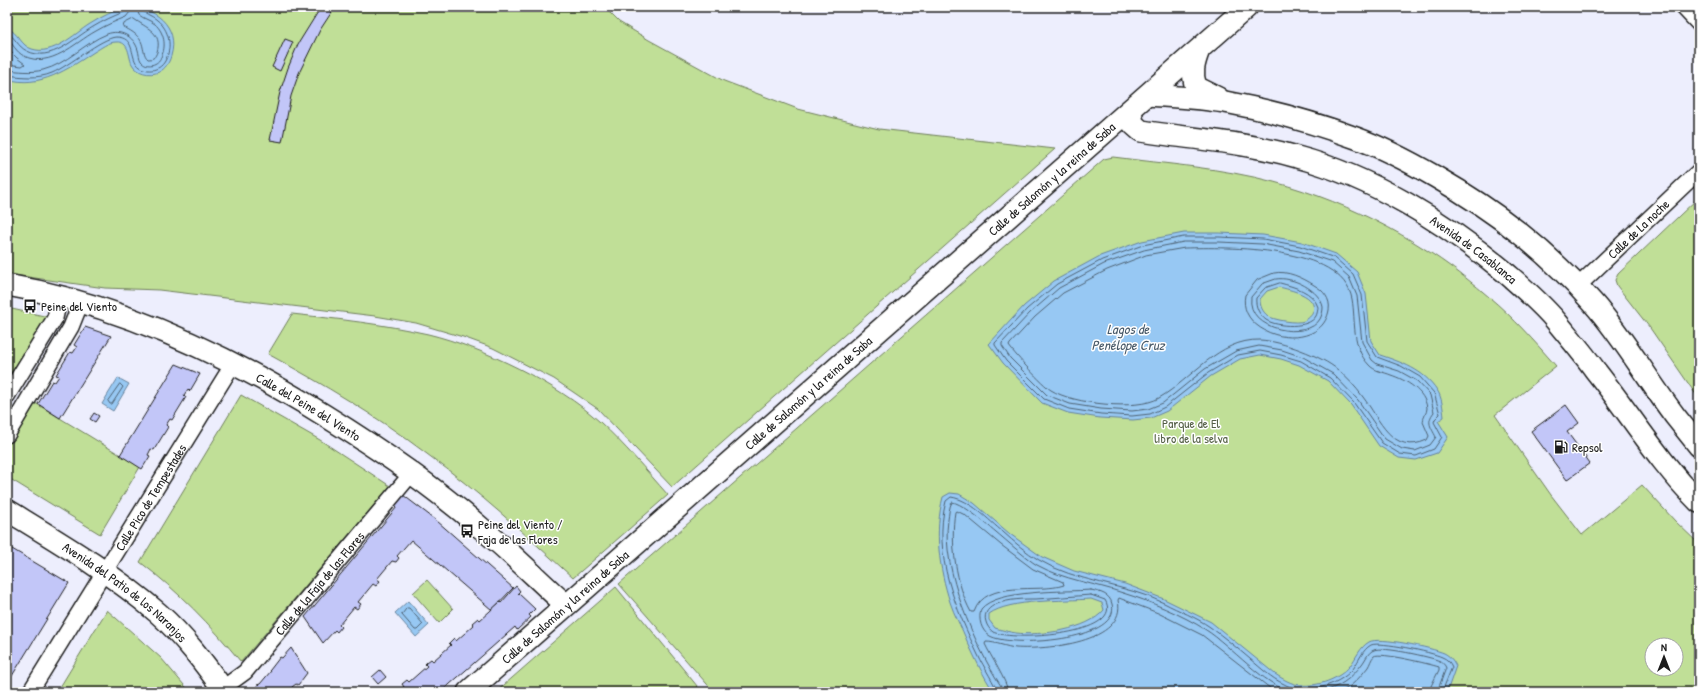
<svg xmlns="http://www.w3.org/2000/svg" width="1706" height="699" font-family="'Patrick Hand',sans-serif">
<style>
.green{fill:#c0df97;stroke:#6e7e5a;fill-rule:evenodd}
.water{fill:#97c8f3;stroke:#66839d;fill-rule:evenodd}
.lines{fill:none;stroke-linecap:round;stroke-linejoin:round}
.shore{stroke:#4d6172;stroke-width:1}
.building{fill:#c2c6f8;stroke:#1c1c1c}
.street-casing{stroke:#1c1c1c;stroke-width:18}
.secondary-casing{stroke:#1c1c1c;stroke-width:24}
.street{stroke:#fff;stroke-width:15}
.secondary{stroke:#fff;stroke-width:21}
.labels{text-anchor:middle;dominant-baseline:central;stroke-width:3;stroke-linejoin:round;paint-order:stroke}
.street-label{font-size:13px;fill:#1c1c1c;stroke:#fff}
.poi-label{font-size:13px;fill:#1c1c1c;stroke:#fff;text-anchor:start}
.park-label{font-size:13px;fill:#556047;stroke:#fff}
.water-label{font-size:14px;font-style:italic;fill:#475867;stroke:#fff}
</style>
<rect width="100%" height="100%" fill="#edeefd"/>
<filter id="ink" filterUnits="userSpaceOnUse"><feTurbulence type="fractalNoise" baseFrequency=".025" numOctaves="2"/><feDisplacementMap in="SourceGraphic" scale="8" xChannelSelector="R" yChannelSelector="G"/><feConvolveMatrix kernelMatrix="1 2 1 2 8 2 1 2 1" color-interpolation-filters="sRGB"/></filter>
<g filter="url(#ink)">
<g class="green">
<path d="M7,7H604L619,22L649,40L724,81L798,109L879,129L1055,149L672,487L598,409L554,379L493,348L463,337L416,323L375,316L159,290L105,288L7,274Z"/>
<path d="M1113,157C1167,164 1222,168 1274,182C1353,203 1428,244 1489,297C1513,317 1535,342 1556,366L1495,415L1551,495L1582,535L1642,485L1675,521L1699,544V602L1697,626L1699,652L1696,692H714L619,584L1104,159ZM1652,645H1676V669H1652Z"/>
<path d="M1699,197V399L1650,328L1617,286L1615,280L1618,274Z"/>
<path d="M7,308L49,317L7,385Z"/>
<path d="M292,314C338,319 383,324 428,334C482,347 559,384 600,422C624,444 646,470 668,495L573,578C526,535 479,492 427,454C377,416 323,384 268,354Z"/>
<path d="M241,395L320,440L390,486L241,662C211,625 178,591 140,562Z"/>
<path d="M32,401L140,467L100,534L7,477V442Z"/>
<path d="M427,580L453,609L439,623L413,593Z"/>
<path d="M616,587L702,692H496Z"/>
<path d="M107,610L161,658L190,692H57Z"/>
</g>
<g class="water">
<path d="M126,7C154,6 180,26 171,56C169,63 165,69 159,72C149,76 137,73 132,64C128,56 130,41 116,42C108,42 101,48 94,52C68,69 40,89 7,79V28C18,32 21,46 32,49C53,56 74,34 90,24C101,17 113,11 126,7Z"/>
<path d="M1184,233H1219L1263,235L1302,242L1336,254L1357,272L1366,294L1371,341L1380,355C1401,362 1424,370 1437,390C1442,397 1443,409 1444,417L1438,421L1448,437L1437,453L1416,460L1399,458L1379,446L1351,405L1328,381L1299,365L1281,359L1260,355L1240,359L1211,376L1167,411L1151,418L1133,420L1100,418L1068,413L1042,403L1003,363L989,344L1024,306L1054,281L1100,256L1142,241ZM1279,287C1290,290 1318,295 1313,312C1312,315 1308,319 1304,321C1298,324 1273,320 1268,316C1262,311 1260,306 1260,299L1267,291Z"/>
<path d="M118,378L129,384L113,411L102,404Z"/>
<path d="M950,493L959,494L974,503L1010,534L1042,557L1074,571L1125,584L1164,599L1211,622L1275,674C1283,679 1291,684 1300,685C1318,687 1339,679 1350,666C1356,658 1360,647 1369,642C1379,636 1432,648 1444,653C1450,656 1453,660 1456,666L1449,686L1445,692H994C983,676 975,658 967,641C962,628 954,615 950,602C939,568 934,532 943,497ZM1091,599L1102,603L1104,610C1088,630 1040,636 1016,633C1009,632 1002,630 995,628L989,620V614C1010,599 1064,601 1091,599Z"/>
<path d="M408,601L429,625L416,637L395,613Z"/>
</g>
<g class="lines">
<g class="shore">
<path d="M134,19C146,28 163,32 157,52C155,57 154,59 148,59C143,55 144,47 141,41C137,34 130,30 123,27L124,24Z"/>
<path d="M7,32C15,37 18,47 27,51C51,63 74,38 93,27C103,21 113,16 124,12L126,7"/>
<path d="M7,38C13,44 16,52 24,56C51,69 74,43 96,31C106,25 116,21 126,17L130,12L131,7"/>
<path d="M7,48L17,58L25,64L22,66L7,64"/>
<path d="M7,70C19,71 31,73 43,70C67,64 84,43 107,34C120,29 134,36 138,50C139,53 139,58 141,61C147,68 158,65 161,57C167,46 164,32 155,24C150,20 144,19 139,15L136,7"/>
<path d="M7,75C22,77 38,79 52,73C69,66 101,38 116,37C135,37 130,55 137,64C144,73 159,72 165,61C173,47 169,29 157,20C152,15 142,14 141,7"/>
<path d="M1184,237H1219L1263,239L1300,246L1335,258L1353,274L1362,295L1367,341L1377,357L1401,366L1420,377L1434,393L1440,414L1435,419L1434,422L1442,437L1434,449L1416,456L1400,454L1382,443L1354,403L1330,378L1301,361L1281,355L1260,351L1238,355L1208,373L1165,407L1150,414L1132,416L1101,414L1069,409L1044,399L1006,361L995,345V343L1027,309L1057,284L1102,260L1143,245Z"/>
<path d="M1184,242H1219L1262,244L1299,251L1332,262L1349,277L1357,296L1362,342L1372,360L1377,364L1399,371L1417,381L1430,395L1434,412C1426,422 1431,427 1436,437L1430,445L1415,451L1402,449L1385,439L1358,400L1333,374L1303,357L1282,350L1259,346L1236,351L1205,369L1163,403L1148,409L1132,411L1101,409L1070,404L1047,395L1010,358L1002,346V343L1030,313L1059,288L1104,264L1144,250Z"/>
<path d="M1185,248C1226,247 1342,245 1352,299C1356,322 1351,346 1369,365C1374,371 1384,372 1391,375C1406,380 1425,391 1427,408C1427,413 1423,417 1423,422L1429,436L1427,440C1392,456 1380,419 1363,397C1356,387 1347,378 1338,370C1322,356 1281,341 1260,340C1218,339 1192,379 1159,398C1137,411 1073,404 1051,390C1042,384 1016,356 1009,346L1010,344L1035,317L1063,293L1107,270L1146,255Z"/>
<path d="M1274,273C1287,270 1303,278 1314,285C1323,290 1331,299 1329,310C1321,356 1236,338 1245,295L1257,280Z"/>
<path d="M1276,279C1292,276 1320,290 1323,307C1323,311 1322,315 1320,319C1308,341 1246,331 1251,297L1262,284Z"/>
<path d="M1280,283C1294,287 1313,291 1318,307C1318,310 1317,314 1316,316C1309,329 1277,327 1266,320C1259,315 1255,306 1256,298L1265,288Z"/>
<path d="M120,384L123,387L112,404H110L108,401Z"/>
<path d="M957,511L965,515L1001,545L1033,569L1063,582L1064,585C1038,594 986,578 974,612H971C956,585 950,542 955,512Z"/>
<path d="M1091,590C1100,592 1110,594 1112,604C1122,641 1012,648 990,636C981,631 978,619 981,609C997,589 1065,592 1091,590Z"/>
<path d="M1091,595L1105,600C1126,635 1014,642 993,632C990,630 987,626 986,622C983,613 989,607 997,604C1009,599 1023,599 1036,599C1054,598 1073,596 1091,595Z"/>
<path d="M407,608H409L423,624L417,630H415L402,615Z"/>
<path d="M997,692C997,687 982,664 979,657C956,609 932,555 946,501L951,497C971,500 988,520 1003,532C1014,542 1026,552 1039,560C1075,582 1125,584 1164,603C1179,611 1196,617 1210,627C1224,637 1237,648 1250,659C1261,668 1271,678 1284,684C1305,696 1338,686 1353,669C1359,661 1362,650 1371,645C1380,641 1431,652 1442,657C1447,659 1450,662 1452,667L1442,692"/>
<path d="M1002,692L1001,686C975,646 941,569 948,520C949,514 949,507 952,502C969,504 1017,553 1037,565C1064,580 1094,583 1123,593C1149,601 1183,615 1206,630C1231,646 1264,685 1291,692"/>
<path d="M1008,692C1008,683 990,655 985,644L986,642C996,642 1006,647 1016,648C1044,650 1128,643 1118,600L1119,598L1158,613L1202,635L1275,692"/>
<path d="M1320,692C1339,688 1351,679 1362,664C1366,659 1368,652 1374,650C1382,646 1431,657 1440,661C1443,663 1445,665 1446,668L1437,692"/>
<path d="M1340,692C1352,687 1360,677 1368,667C1370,664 1371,659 1374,656C1380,652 1430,664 1439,667V670L1431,686V692"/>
</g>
</g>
<g class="building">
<path d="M321,7H335L320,30L299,73L291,96L282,142L270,140L280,92L288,68L298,44Z"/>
<path d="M285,39L293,42L280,71L272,67Z"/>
<path d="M85,327L111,336L60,418L38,404L52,381L55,382L59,376L56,375L70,352L73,353L77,347L74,345Z"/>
<path d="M176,364L200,374L190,391L188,389L184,395L186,397L172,420L170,419L166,425L168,427L154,450L151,449L148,455L150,456L142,469L120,455Z"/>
<path d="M1566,405L1579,423L1567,432L1590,463L1567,480L1531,431Z"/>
<path d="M94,413L99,416L95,422L90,419Z"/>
<path d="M403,495L437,521L513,588L492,610L411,540L397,556L399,558L396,562L392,561L377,579L380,581L376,586L373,584L358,602L361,604L357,609L354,607L339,625L341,627L337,632L335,630L323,643L305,617L397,507L395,505Z"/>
<path d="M7,546L69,583L7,684Z"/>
<path d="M516,586L520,591L518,593L535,609L529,615L531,617L517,630L515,627L441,692H398L404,687L402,684L407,680L409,682L427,666L425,664L427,662L431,659L433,661L451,645L449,643L454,638L456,641L474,625L472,623L478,618L480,620L500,602L501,603Z"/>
<path d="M291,648L307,673L298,685L296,684L292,687L295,692H261L257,685L260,684L271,671L270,670L280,657L282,658Z"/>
<path d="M380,670L386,677L378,684L372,677Z"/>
</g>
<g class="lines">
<g class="street-casing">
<g id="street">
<path d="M1683,7L1699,24"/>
<path id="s1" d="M1578,286L1699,171"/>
<path d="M7,396L55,318L60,296"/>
<path d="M7,435L71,327L81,302"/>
<path id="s2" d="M223,688L245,672L412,473"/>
<path id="s3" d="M30,692L233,364"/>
</g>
</g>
<g class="secondary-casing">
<g id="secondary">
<path d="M1199,50C1194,63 1191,73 1196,87L1218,98"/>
<path d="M1148,95C1176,97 1203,98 1230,103C1273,111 1315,123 1356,138C1384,148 1410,162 1436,177C1497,212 1546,250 1593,303C1624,338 1647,379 1675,416C1683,426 1691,436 1699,446"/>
<path id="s4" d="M1131,110L1133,124L1141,131C1193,139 1246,142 1297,157C1372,177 1446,223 1505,272C1522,287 1541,303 1556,321C1569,337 1583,353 1595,370C1630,414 1659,462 1699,502"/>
<path id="s5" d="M7,285C120,304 227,355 324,415C379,449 432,485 481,528C511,552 538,580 566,605"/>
<path id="s6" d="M7,510C59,542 112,573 158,613C184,636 205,664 225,692"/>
<path id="s7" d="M468,692L1247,7"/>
</g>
</g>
<use href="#street" class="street"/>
<use href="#secondary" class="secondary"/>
</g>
</g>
<defs>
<g id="bus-bare" transform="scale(1.08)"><path d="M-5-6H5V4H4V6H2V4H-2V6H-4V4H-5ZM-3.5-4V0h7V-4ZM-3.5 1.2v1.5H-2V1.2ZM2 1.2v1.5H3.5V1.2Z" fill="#1c1c1c" stroke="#fff" stroke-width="2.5" paint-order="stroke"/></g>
<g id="fuel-bare" transform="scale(1.08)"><path d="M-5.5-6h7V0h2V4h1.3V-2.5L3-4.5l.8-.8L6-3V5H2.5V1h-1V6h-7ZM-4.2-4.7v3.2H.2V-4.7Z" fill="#1c1c1c" stroke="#fff" stroke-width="2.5" paint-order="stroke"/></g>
</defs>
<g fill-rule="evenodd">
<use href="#bus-bare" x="30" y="306"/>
<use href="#fuel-bare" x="1561" y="447"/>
<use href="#bus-bare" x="467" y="531"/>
</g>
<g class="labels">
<g class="street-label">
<text stroke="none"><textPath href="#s7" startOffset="777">Calle de Salomón y la reina de Saba</textPath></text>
<text stroke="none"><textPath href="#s1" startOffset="83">Calle de La noche</textPath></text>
<text stroke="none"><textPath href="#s4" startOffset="384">Avenida de Casablanca</textPath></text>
<text stroke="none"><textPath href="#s7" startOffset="453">Calle de Salomón y la reina de Saba</textPath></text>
<text stroke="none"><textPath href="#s5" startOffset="327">Calle del Peine del Viento</textPath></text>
<text stroke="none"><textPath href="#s3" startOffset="229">Calle Pico de Tempestades</textPath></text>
<text stroke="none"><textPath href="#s2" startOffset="143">Calle de la Faja de las Flores</textPath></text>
<text stroke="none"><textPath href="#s6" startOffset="144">Avenida del Patio de los Naranjos</textPath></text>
<text stroke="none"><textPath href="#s7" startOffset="129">Calle de Salomón y la reina de Saba</textPath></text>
</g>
<g class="poi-label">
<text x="41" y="306">Peine del Viento</text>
<text x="1572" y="447">Repsol</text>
<text x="478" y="524">Peine del Viento /<tspan x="478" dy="15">Faja de las Flores</tspan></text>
</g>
<g class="park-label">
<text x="1191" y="423">Parque de El<tspan x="1191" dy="15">libro de la selva</tspan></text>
</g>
<g class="water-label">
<text x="1128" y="328">Lagos de<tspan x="1128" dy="16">Penélope Cruz</tspan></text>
</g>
</g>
<rect width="1706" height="699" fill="none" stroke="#fff" stroke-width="24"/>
<rect x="12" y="12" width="1682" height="675" fill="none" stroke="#1c1c1c" stroke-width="1.5" filter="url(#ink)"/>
<g transform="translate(1664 657)"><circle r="19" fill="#ffffff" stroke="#a4a4a4"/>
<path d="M0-3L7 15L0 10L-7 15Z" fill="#1c1c1c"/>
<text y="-6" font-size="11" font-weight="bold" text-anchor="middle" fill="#1c1c1c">N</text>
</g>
</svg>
